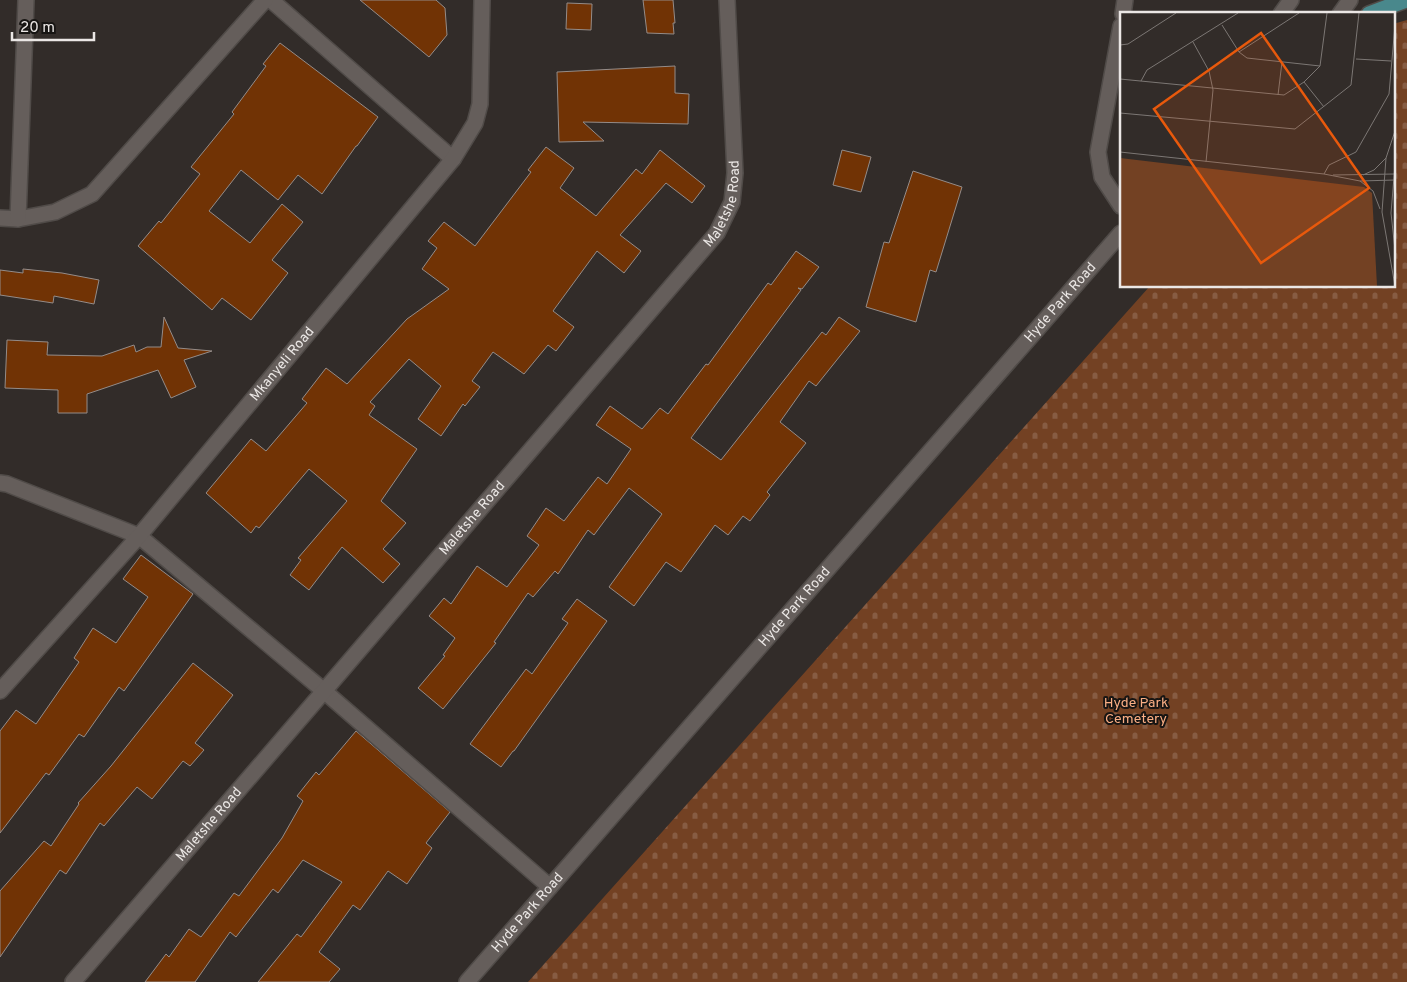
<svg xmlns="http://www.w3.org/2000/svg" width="1407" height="982" font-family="Overpass,sans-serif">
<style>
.cemetery{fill:url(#cemetery-stones)}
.building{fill:#713305;stroke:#948c89}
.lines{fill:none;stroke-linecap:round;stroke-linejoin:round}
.street-casing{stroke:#504b48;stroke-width:18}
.secondary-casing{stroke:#504b48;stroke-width:18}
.primary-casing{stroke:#504b48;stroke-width:18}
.street{stroke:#655e5b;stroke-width:15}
.secondary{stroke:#655e5b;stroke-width:15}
.primary{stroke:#49888c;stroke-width:15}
.labels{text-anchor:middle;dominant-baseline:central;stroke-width:4;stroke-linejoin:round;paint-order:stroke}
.street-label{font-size:14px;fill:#ebe7e5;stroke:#171513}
.park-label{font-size:14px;fill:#fbaf85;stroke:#171513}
.inset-road{fill:none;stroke:#7c7774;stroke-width:1}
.view{fill:#e8590c;fill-opacity:0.15;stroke:#e8590c;stroke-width:2.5}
.inset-edge{fill:none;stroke:#ebe7e5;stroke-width:2.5}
</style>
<defs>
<pattern id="cemetery-stones" width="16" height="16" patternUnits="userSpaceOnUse" patternTransform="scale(1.25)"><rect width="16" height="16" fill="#734123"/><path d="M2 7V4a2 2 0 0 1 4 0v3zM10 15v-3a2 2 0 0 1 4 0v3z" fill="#875c43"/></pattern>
</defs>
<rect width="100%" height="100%" fill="#322c29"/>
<path class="cemetery" d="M1407,20V982H528L1150,286H1393V24Z"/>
<g class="building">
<path d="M360,0H436L445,8L447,35L429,57Z"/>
<path d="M643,0H673L675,23H673L674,34L647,33Z"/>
<path d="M567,3L592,4L591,30L566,29Z"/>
<path d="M280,43L378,117L357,146H356L322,194L298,175L278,200L241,170L209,211L250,243L282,204L303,222L272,260L288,273L251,320L222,298L212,310L138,246L159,221L161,223L200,174L191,167L234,114L232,112L266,66L263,64Z"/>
<path d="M675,66V93L689,94L688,124L583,122L604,141L559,142L557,72Z"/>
<path d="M546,147L574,168L560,188L596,216L636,169L642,174L660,150L705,186L692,203L666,183L620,235L641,251L624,273L597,251L553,311L574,327L556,351L548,345L524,374L493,352L472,381L480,387L465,406L463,404L441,436L418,419L441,386L409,359L370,402L375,406L369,415L417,449L381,501L406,523L383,549L400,564L383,583L342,547L309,590L290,575L301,560L298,558L347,501L309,469L259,528L256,526L251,533L206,493L251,439L266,451L307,403L302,399L326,368L347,384L407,319L449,289L422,269L437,248L428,241L444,222L475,246L531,172L528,170Z"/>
<path d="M842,150L871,157L861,192L833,185Z"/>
<path d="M913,171L962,187L936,272L930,270L916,322L866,307L884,242L889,243Z"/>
<path d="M796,251L819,267L802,289L798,288L801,290L691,438L721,460L822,332L826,335L839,317L860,331L816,386L809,381L780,422L806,443L767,492L770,495L750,521L743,516L728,535L715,525L681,572L666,562L634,606L609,587L662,514L629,488L594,535L588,530L558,574L555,571L533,597L528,593L494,642L496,643L443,709L418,688L445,656L443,655L455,638L429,616L444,598L451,604L477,566L507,587L539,545L527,536L546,508L564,521L598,477L607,484L631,449L596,425L610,406L642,429L660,408L668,414L706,364L708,365L768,283L771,285Z"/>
<path d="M23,269L62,273L99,280L94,304L54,296L53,303L0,295V270L23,273Z"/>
<path d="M164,317L178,348L212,351L184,360L196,387L171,398L158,370L87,394V413H58V390L5,388L7,340L48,342L47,355L102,356L134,345L136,352L147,347H161Z"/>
<path d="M141,555L193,594L124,691L119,687L84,737L79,734L49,775L46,773L0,833V731L16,710L36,724L79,662L74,658L93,628L116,643L148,597L123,579Z"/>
<path d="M577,599L607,621L514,751H513L501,767L470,744L526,669L532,674L568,623L562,619Z"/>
<path d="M193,663L233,695L195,743L204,750L190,766L183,761L152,799L137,787L104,826L100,823L66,874L60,870L0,957V891L44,841L51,846L79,804L78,803L111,766Z"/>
<path d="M356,731L450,812L426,843L432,848L407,884L388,871L360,910L353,905L319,952L340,969L329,982H258L297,934L301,937L342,882L303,860L278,893L273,889L236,937L230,932L195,982H145L166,954L169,957L189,929L201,937L234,893L239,896L282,838L303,801L297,796L316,772L319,775Z"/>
</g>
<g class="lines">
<g class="street-casing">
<g id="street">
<path d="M271,0L453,159"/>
<path d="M1123,14L1125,0"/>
<path d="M1121,26L1098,152L1102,177L1121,206"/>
<path d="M0,218L18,219L55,212L92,194L265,0"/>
<path d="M18,219L26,0"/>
<path d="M0,483L7,484L139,536L324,691L550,887"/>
<path id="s1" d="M0,691L139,536L453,159L475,123L480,104L482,0"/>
<path id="s2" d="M73,982L324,691L717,233L732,202L735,173L727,0"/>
</g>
</g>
<g class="secondary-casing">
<g id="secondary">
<path d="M1281,14L1291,0"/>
<path d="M1340,14L1350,0"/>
<path id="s3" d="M467,982L1121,233"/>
</g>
</g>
<g class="primary-casing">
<path id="primary" d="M1369,14L1406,0"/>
</g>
<use href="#street" class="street"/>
<use href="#secondary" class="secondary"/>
<use href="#primary" class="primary"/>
</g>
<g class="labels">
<g class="street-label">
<text stroke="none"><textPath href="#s2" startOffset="1018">Maletshe Road</textPath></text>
<text stroke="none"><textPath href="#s3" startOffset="902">Hyde Park Road</textPath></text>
<text stroke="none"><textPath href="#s1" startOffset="432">Mkanyeli Road</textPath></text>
<text stroke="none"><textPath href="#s2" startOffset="612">Maletshe Road</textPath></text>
<text stroke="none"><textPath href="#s3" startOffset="498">Hyde Park Road</textPath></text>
<text stroke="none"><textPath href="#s2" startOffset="208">Maletshe Road</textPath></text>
<text stroke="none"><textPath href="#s3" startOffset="92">Hyde Park Road</textPath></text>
</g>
<g class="park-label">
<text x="1136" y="703">Hyde Park<tspan x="1136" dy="16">Cemetery</tspan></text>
</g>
</g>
<g transform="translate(1120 12)">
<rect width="275" height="275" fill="#322c29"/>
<path d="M0,146L244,175L252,181L257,274H0Z" fill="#734123"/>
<path class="inset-road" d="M102,13L119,40L127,46L200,54M73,30L89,59L93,78L86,150M0,33L8,32L56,1M119,40L179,1M236,47L271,49M0,67L164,83L184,70L200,54L207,1M21,69L27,58L118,1M184,70L204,95M158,83L162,50M0,101L175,117L231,73L239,1M0,140L204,162L240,169L275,168M275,153L271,201L275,238M204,162L209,153L236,140L269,82L275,13M213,163L275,162M243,163L254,158L266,146M240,169L253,179L260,197M275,274L262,200L266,146L275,119"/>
<path class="view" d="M141,21L249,176L141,251L34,97Z"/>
<rect width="275" height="275" class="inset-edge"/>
</g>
<path d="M12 32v8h82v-8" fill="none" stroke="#ebe7e5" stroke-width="2.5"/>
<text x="20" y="32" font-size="15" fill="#ebe7e5" stroke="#171513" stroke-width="4" paint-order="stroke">20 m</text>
</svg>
